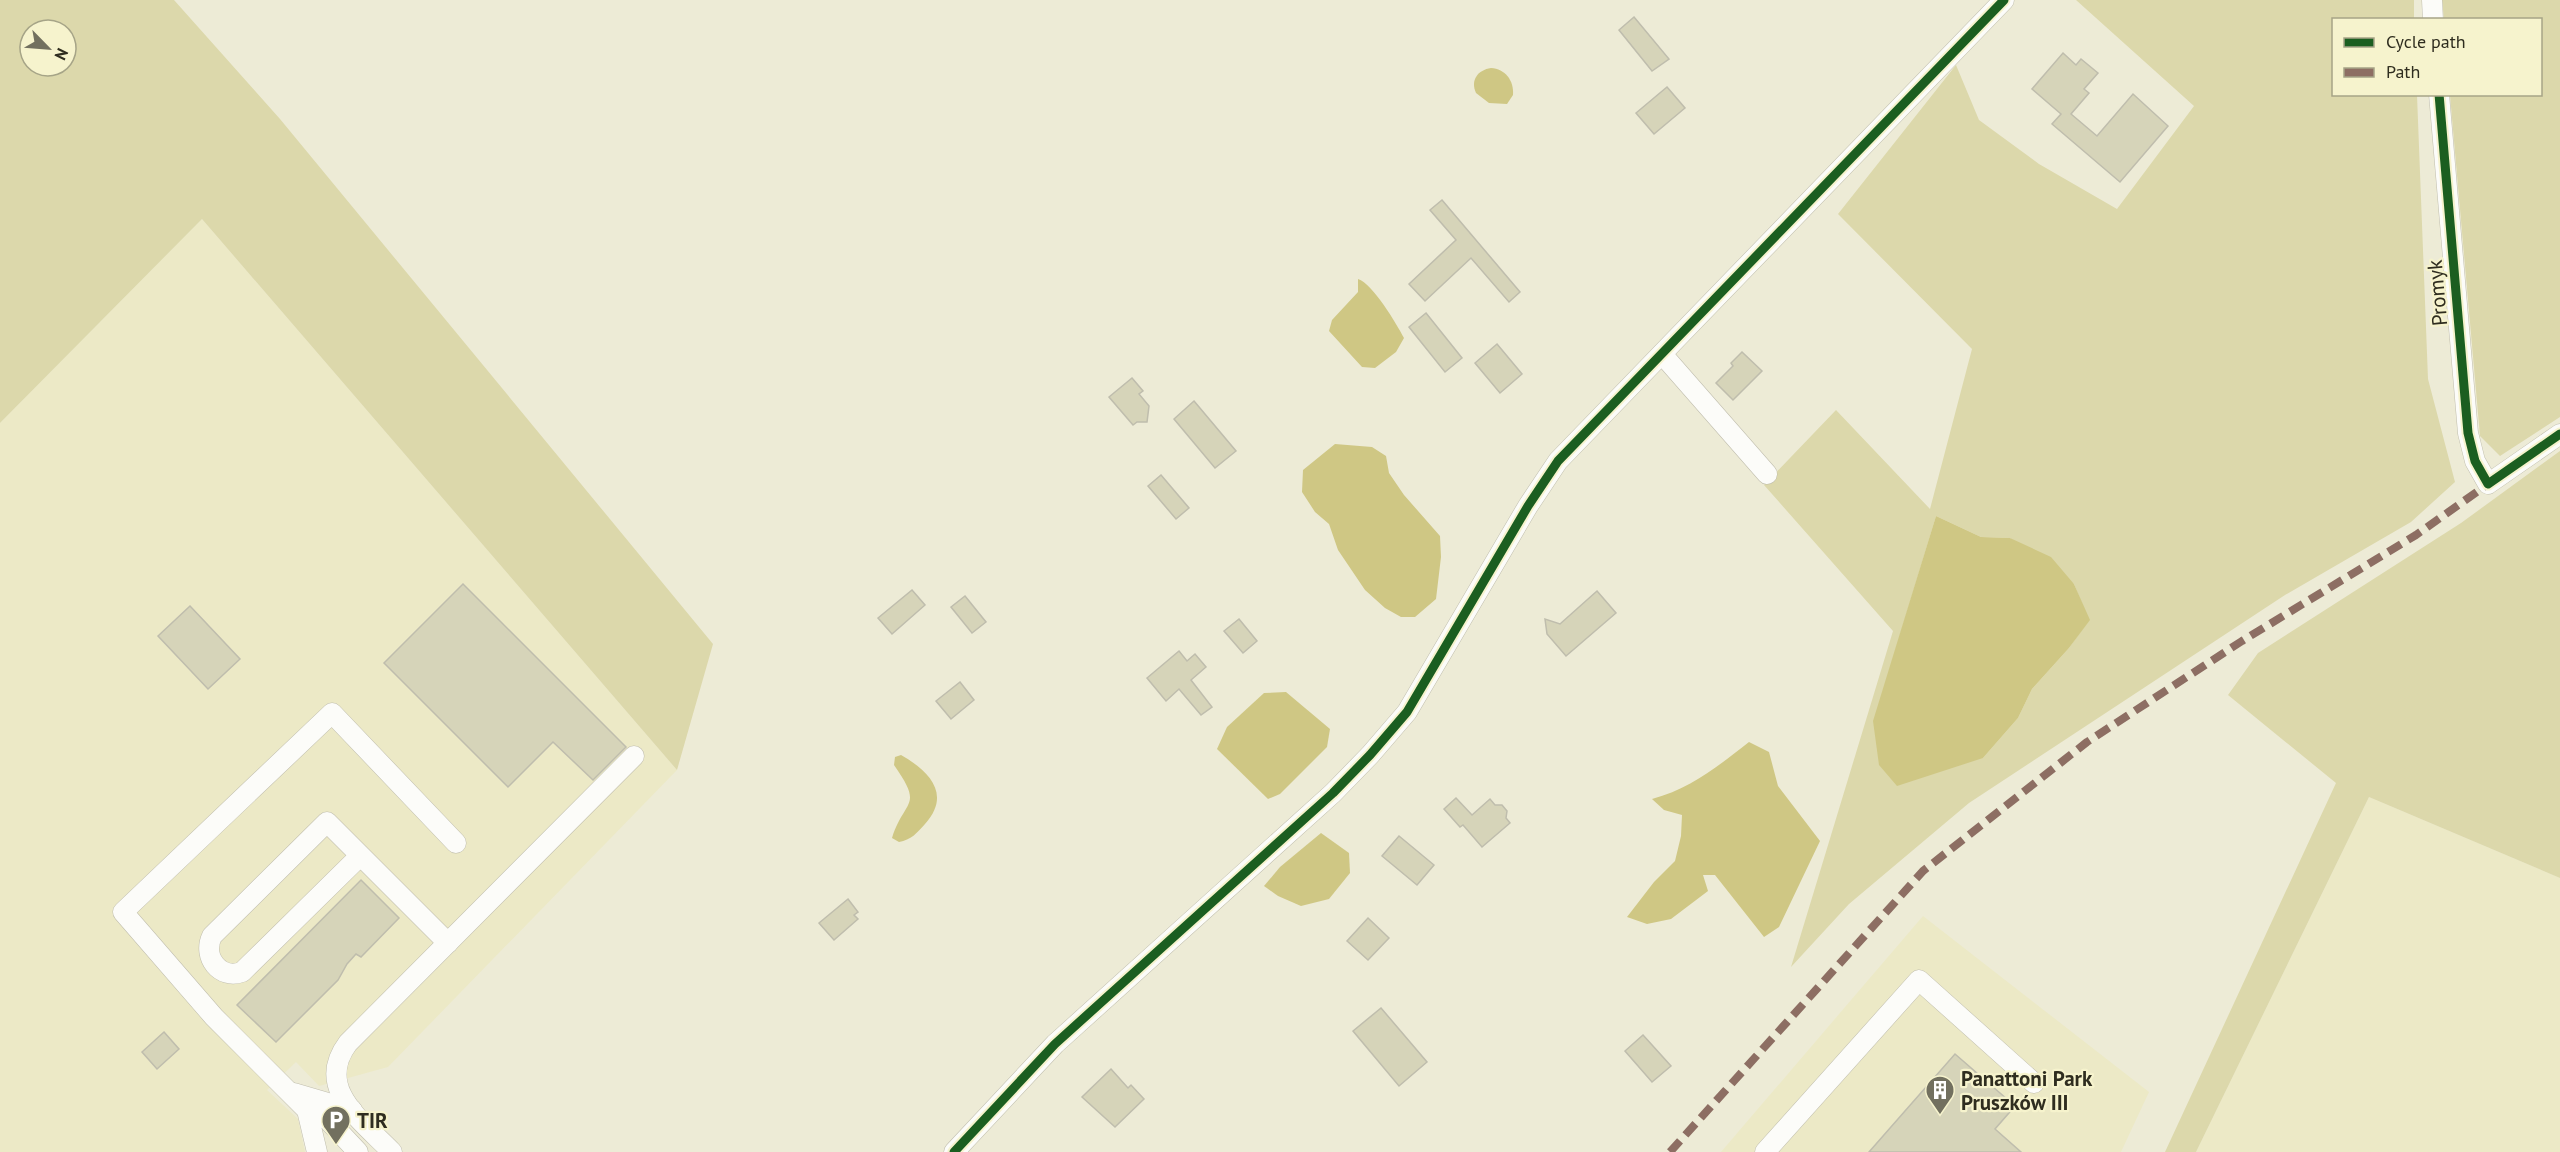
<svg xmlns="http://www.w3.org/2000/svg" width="2560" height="1152" font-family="'PT Sans',sans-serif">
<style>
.built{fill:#ece9c6}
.green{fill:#dcd8ab;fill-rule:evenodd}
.water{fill:#cfc784}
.building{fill:#d6d4b9;stroke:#bfbdad;stroke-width:1.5}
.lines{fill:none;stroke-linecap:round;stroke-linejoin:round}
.minor-casing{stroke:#c0beae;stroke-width:21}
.minor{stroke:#fcfcf9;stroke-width:20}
.quiet{stroke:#8d6e63;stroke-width:8;stroke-dasharray:15 8;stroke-linecap:butt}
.cycleway-casing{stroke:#f6f3cd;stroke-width:13}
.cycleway{stroke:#1b5e20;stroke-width:9}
.labels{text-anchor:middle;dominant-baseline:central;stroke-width:4.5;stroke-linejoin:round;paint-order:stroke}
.street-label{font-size:21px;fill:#2f2d1f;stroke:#f6f3cd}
.poi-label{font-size:21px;font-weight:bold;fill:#2f2d1f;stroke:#f6f3cd;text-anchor:start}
</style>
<rect width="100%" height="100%" fill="#edebd6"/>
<g class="built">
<path d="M202,219L677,770L388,1067L319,1086L296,1062L267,1090L298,1119L305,1152H0V423Z"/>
<path d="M2369,797L2560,878V1152H2196Z"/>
<path d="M1923,916L2149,1092L2121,1152H1721Z"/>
</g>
<g class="green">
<path d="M0,0H174L280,119L713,644L677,770L202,219L0,423ZM30,30H66V66H30Z"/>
<path d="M2076,0H2414V19L2334,20V94L2417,95L2428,379L2455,482L2411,522L2285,595L1969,803L1849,904L1791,967L1893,631L1764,485L1836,410L1930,509L1972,349L1838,214L1956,65L1979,120L2039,164L2117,209L2194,106ZM1936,516L1981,537L2010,538L2074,584L2089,620L2069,648L2032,689L2018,718L1983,758L1874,721Z"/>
<path d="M2442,0H2560V417L2500,456L2480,436L2450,95L2540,94V20L2444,19Z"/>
<path d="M2560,451V878L2369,797L2196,1152H2165L2336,783L2228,695L2258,653L2461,523Z"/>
</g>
<g class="water">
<path d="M1491,68C1505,69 1514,80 1513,95L1507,104L1489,103L1476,93C1470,80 1478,70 1491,68Z"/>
<path d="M1358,279C1373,284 1396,323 1404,338L1396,352L1375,368L1362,367L1329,331L1332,320L1358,292Z"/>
<path d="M1335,444L1372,447L1386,456L1389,473L1404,495L1440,536L1441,557L1436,599L1415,617H1401L1385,608L1365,590L1338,550L1329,524L1315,512L1302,492L1303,470Z"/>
<path d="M1936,516L1981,537L2010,538L2051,557L2074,584L2090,620L2069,648L2032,689L2018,718L1983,758L1897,786L1879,765L1873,721Z"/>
<path d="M1286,692L1330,729L1327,747L1280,794L1268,799L1217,749L1227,727L1264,693Z"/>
<path d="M1749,742L1769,752L1778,786L1820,841L1779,927L1764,937L1715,875H1703L1708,891L1671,919L1647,924L1627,917L1654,882L1675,861L1681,836L1682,815L1664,810L1652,799C1692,788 1718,766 1749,742Z"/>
<path d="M901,755C929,771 952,794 925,824C917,833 911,840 899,842L892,838C905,798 924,808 894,765L895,757Z"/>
<path d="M1321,833L1349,853L1350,873L1329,899L1301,906L1278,896L1264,886L1280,867Z"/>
</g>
<g class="building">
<path d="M1634,17L1669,59L1652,71L1619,30Z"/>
<path d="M2063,53L2076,65L2081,59L2098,73L2084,89L2089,93L2071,114L2097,136L2133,94L2168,126L2120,182L2052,124L2061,114L2032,89Z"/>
<path d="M1667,87L1685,108L1654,134L1636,113Z"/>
<path d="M1442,200L1520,292L1509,302L1471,258L1425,301L1409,284L1456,240L1430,210Z"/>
<path d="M1426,313L1462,358L1445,372L1409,327Z"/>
<path d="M1497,344L1522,374L1500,393L1475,363Z"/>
<path d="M1742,352L1762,371L1733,400L1716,383L1733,366L1731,363Z"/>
<path d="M1132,378L1143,391L1139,394L1149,406L1147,422H1137L1133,425L1109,397Z"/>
<path d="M1194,401L1236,451L1215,468L1174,419Z"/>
<path d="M1161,475L1189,508L1176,519L1148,486Z"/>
<path d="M463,584L626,747L593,780L553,742L508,787L384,663Z"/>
<path d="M912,590L925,605L892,634L878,618Z"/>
<path d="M1597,591L1616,613L1566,656L1547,634L1545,619L1560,624Z"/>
<path d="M965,596L986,622L972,633L951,607Z"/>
<path d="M190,606L240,659L208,689L158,636Z"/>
<path d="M1239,619L1257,641L1243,653L1224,631Z"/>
<path d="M1179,651L1187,661L1195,654L1206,667L1191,680L1212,707L1201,715L1179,689L1166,701L1147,678Z"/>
<path d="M960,682L974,700L951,719L936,701Z"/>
<path d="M1456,798L1472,815L1490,799L1495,805H1502L1507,811L1506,818L1510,823L1482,847L1463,825L1460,827L1444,809Z"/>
<path d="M1399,836L1434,865L1417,885L1382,856Z"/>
<path d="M361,880L399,918L361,957L356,954L347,964L338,980L276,1042L237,1005Z"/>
<path d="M848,899L858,912L854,915L858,919L834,940L819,923Z"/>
<path d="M1368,918L1389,938L1368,960L1347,941Z"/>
<path d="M1381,1008L1427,1062L1399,1086L1353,1031Z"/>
<path d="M164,1032L179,1049L157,1069L142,1052Z"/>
<path d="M1643,1035L1671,1066L1652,1082L1625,1051Z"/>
<path d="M1955,1054L2015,1106L1995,1129L2021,1152H1869Z"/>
<path d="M1111,1069L1128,1088L1131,1085L1144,1099L1115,1127L1082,1097Z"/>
</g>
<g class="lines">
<g class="minor-casing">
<g id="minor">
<path d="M2432,0L2433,20"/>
<path d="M2439,94L2468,433L2475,461L2488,484L2560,434"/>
<path d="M1662,354L1767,474"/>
<path d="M360,856L242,972C220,980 202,957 212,936L327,822L448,943"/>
<path d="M294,1093L352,1110"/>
<path d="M307,1110L328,1120L358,1152"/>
<path d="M317,1152L307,1110L214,1017L123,912L332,713L456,843"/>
<path d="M392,1152C362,1121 314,1088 348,1043L634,756"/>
<path d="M954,1152L1055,1044L1333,793L1370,755L1407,712L1528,506L1558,461L2004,0"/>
<path d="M1765,1152L1919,980L2034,1083"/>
</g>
</g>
<use href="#minor" class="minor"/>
<path class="quiet" d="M1670,1152L1923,871L2087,742L2242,641L2416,535L2488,484"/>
<g class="cycleway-casing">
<g id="cycleway">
<path d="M2439,94L2468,433L2475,461L2488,484L2560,434"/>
<path d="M954,1152L1055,1044L1333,793L1370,755L1407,712L1528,506L1558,461L2004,0"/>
</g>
</g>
<use href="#cycleway" class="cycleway"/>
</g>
<defs>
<g id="building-pin" transform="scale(1.5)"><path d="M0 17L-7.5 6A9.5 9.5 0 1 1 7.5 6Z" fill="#72705f" stroke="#f6f3cd"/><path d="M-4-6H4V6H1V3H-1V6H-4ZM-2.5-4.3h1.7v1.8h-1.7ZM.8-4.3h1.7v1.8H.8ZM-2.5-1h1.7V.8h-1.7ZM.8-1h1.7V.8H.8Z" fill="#fff"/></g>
<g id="parking-pin" transform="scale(1.5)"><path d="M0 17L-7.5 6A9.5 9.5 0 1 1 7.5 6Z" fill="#72705f" stroke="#f6f3cd"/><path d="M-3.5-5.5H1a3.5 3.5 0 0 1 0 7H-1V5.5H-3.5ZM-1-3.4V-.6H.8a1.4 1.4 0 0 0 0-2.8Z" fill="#fff"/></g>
</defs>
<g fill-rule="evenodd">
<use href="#building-pin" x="1940" y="1090"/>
<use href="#parking-pin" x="336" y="1120"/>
</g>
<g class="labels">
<g class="street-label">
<text transform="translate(2437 293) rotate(-95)">Promyk</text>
</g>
<g class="poi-label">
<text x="1961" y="1078">Panattoni Park<tspan x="1961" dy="24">Pruszków III</tspan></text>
<text x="357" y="1120">TIR</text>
</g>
</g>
<rect x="2332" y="18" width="210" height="78" fill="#f6f3cd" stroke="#a6a487" stroke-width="1.5"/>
<rect x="2344" y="38" width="30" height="9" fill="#1b5e20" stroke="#a6a487" stroke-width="1.5"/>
<text x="2386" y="48" font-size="18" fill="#2f2d1f">Cycle path</text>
<rect x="2344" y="68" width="30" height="9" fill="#8d6e63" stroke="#a6a487" stroke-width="1.5"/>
<text x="2386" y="78" font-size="18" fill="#2f2d1f">Path</text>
<g transform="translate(48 48) rotate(115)"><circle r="28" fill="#f6f3cd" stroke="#a6a487" stroke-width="1.5"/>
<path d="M0-4.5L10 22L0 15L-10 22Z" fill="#72705f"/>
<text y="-9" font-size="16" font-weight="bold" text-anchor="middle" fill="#2f2d1f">N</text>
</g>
</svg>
